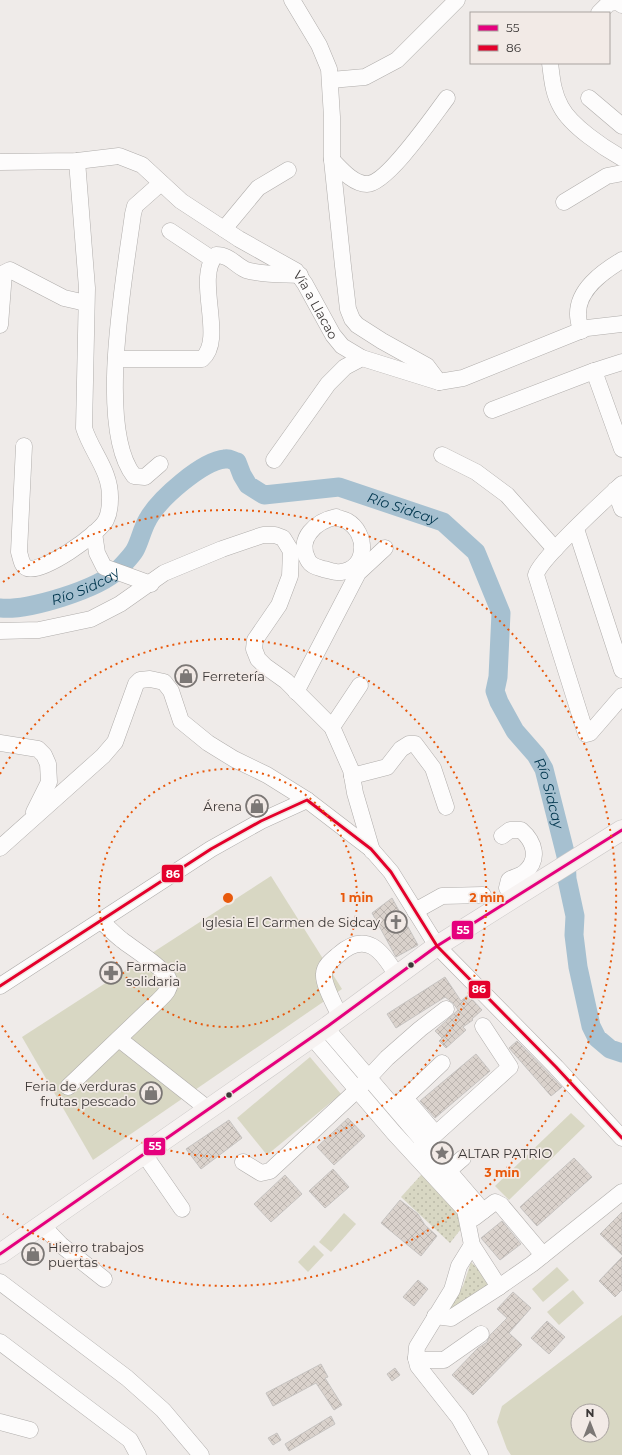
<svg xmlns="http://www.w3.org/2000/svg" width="622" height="1455" font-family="Montserrat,sans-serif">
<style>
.green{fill:url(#green-dots)}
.pitch{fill:#d8d7c3;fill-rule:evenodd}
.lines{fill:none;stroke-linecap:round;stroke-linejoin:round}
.river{stroke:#a6c0d0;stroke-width:19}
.building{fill:url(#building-cross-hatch);stroke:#c6c3c1}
.minor-casing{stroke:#b0adab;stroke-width:17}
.major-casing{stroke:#cbc8c7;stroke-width:21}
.minor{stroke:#fdfcfc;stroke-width:16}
.major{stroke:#f7f3f2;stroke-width:20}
.bus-1-casing{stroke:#f2eae6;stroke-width:6}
.bus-2-casing{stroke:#f2eae6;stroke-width:6}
.bus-1{stroke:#e5007d;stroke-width:3}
.bus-2{stroke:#e4002b;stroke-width:3}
.ring{fill:none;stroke:#e8590c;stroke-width:2;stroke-dasharray:2 4}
.bus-dot{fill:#3c3837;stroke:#f2eae6;stroke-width:1.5}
.labels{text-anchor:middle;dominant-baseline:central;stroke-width:3.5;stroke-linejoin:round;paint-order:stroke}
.street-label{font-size:13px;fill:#3c3837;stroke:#f2eae6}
.poi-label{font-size:13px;fill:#3c3837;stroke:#f2eae6;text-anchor:start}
.water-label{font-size:14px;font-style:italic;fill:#00364e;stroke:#f2eae6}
.centre{fill:#e8590c;stroke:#f2eae6;stroke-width:2}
.ring-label{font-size:12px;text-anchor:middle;font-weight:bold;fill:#e8590c;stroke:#f2eae6;stroke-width:3.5;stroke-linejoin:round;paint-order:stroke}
.line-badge{stroke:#f2eae6;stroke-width:1.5}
.badge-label{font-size:11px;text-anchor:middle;font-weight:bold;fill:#fff}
</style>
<defs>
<pattern id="green-dots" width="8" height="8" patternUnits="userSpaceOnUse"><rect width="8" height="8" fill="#d8d7c3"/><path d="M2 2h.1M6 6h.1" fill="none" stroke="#bab9a8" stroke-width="1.8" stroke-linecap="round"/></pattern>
<pattern id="building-cross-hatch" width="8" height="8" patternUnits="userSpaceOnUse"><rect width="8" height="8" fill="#dad2cc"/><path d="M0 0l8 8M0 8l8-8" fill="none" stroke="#bcb5b0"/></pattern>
</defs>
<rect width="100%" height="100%" fill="#efebe9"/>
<g class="green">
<path d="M422,1174L462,1213L461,1229L450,1243L401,1197Z"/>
<path d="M471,1262L488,1279V1285L450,1311L448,1309L463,1286Z"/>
</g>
<g class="pitch">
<path d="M271,876L342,989L93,1160L22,1037Z"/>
<path d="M310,1057L341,1094L267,1155L237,1118Z"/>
<path d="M571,1113L585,1126L509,1200L495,1186Z"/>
<path d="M344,1213L356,1224L331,1252L319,1242Z"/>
<path d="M314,1245L324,1255L308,1272L298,1262Z"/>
<path d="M557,1267L569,1280L543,1302L532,1289Z"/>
<path d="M573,1290L584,1303L559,1325L547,1312Z"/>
<path d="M622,1315V1455H511L507,1449L497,1422L502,1406ZM578,1411H602V1435H578Z"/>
</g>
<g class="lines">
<path class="river" id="s1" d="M0,608C28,611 99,589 119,569C124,563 131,557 135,550C140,541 142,529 148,519C159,499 202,461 225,459C229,458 233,461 237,462L242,475L248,485L264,495L339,487L443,522L476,552L501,613L498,677L495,691L499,702L515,731L536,755L544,769L566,856L567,879L575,916L574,935L578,967L591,1026L597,1038L610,1049L622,1053"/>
</g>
<g class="building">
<path d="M392,898L418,945L396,957L372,913Z"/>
<path d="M445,977L461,1001L468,995L482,1010L472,1019L473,1020L463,1027L466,1030L446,1048L439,1041L442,1038L435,1031L458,1010L453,1003L445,997L396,1028L387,1014Z"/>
<path d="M517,1041L562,1087L551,1096L509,1048Z"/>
<path d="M476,1054L490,1071L435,1118L420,1101Z"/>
<path d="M348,1118L365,1136L334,1165L317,1147Z"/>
<path d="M229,1120L242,1138L201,1169L186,1149Z"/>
<path d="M574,1158L592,1177L537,1226L520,1207Z"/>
<path d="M333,1169L349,1187L325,1208L309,1191Z"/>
<path d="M285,1175L302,1194L271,1222L254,1204Z"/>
<path d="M400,1200L418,1214L425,1225L437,1236L421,1256L381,1223Z"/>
<path d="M622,1212V1255L600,1234Z"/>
<path d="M502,1221L521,1244L500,1260L481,1238Z"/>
<path d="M622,1257V1290L615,1297L599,1281Z"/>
<path d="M418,1280L428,1289L414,1306L403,1297Z"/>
<path d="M513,1292L531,1308L509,1333L522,1345L473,1395L452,1375L478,1348L487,1342L490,1335L507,1318L497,1309Z"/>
<path d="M547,1321L565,1337L549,1354L531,1338Z"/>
<path d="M321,1364L328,1377L325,1378L342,1405L334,1410L316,1383L273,1406L266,1393Z"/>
<path d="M395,1368L400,1375L392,1381L387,1374Z"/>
<path d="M331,1416L335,1424L289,1451L285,1444Z"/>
<path d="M277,1433L281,1440L273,1445L268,1438Z"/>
</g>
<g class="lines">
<g class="minor-casing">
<g id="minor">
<path d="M292,0L319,45L329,69L332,117V160L343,266L348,309L352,319L357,325L382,341L427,366L439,382"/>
<path d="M599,13L609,3L618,2L622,5"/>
<path d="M550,63C552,79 553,93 561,107C571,126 604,148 622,158"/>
<path d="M331,80L365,77L397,60L457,0"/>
<path d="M589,98L622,126"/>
<path d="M332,160C341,169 353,184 367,184C387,184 434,115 447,98"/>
<path id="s2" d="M0,162L77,161L119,156L142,165L181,201L239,239L296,271L305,284L333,335L342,346L362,358L439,382L463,378L587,328L622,324"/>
<path d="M564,202L607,176L622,173"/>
<path d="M224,229L258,188L288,170"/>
<path d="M170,231L212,259"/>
<path d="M0,325L4,273L10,270L64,298L86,303"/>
<path d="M581,331C580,326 578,320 578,315C577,290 602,272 622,260"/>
<path d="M116,359H202C226,339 194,278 216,255C230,255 235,265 246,270C263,275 282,274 300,275"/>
<path d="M594,371L622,449"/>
<path d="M492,410L594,371L622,362"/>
<path d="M24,446L19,552C21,558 21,565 27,568C42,574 99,534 106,520C109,514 110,506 110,499C111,471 92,453 84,428L87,288L77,161"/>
<path d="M442,455L476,472L507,495L555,549"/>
<path d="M274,460L328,384L345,367L362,358"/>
<path d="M160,464L145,477L134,476C96,428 125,275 133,214L135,206L161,183"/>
<path d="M622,484C607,498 539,560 536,575L586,734L590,733L622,696"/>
<path d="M615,490L622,509"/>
<path d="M336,517C339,519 344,519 347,521C368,533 368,568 341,572C336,573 329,570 323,569C317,567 311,566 308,560C296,539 316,521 336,517Z"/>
<path d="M576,529L622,670"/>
<path d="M94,533L97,553L104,567L151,584"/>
<path d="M0,631L39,630L91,619L120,604L164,573L222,549L263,535H275L283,538L291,551L290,576L279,605L255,640L254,649L258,659L265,666L286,681L332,727L351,770L355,793L372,851"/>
<path d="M296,692L358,573L385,548"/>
<path d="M332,727L360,685"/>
<path d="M0,743L38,749L44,755L48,764L49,782L34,812"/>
<path d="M352,776L387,767L401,749L409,744H415L433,768L446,807"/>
<path d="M502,836L510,830H521C535,842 540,860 524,873C520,876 514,877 509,880L507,888L514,898"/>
<path d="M0,848L103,756L115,742L136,684L140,680L150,679L164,682L171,691L181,721L208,743L234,759L267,775L307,800"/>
<path d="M415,911L442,896L483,895"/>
<path d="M0,986L211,849L261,821L307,800L371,849L391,872L437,946L556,1067L622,1138"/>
<path d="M340,1017C336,1007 323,985 324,974C324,966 332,960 338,955C366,930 382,950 397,976"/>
<path d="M326,1028L483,1211"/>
<path d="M312,1037L394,1133L465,1210L472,1245L499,1287"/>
<path d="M119,1039L208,1109"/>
<path d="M68,1087L158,1001C163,996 172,989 169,980C166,969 132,948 122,940C114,934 108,927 101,921"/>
<path d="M405,1098L442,1063"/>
<path d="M395,1108L405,1098L435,1133"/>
<path d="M417,1151L510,1067L483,1026"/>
<path d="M144,1154L182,1209"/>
<path d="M243,1162L261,1173L270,1171L357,1090L387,1058L420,1029L446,1009"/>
<path d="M448,1171L463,1158"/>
<path d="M474,1218L495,1202L501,1205L543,1255"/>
<path d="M42,1225L61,1245L104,1279"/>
<path d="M472,1245L459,1266L452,1290L417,1347L416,1358L418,1366L459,1418L480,1455"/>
<path d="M0,1282L127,1378L163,1410L201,1455"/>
<path d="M435,1316L451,1318L499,1287L532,1264L622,1192"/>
<path d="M0,1342L130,1440L138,1455"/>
<path d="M416,1358L426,1360H444L481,1334"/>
<path d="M0,1422L30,1430"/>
</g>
</g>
<g class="major-casing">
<path id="major" d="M0,1254L328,1026L437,946L622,830"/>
</g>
<use href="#minor" class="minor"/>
<use href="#major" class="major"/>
<g class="bus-1-casing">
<path id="bus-1" d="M0,1254L328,1026L437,946L622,830"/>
</g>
<g class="bus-2-casing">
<path id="bus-2" d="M0,986L211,849L261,821L307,800L371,849L391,872L437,946L556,1067L622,1138"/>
</g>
<use href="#bus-1" class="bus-1"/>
<use href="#bus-2" class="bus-2"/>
</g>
<g class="ring">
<circle cx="228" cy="898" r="129"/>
<path d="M0 774A259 259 0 1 1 0 1022"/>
<path d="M3 582A388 388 0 1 1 3 1214"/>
</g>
<defs>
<g id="shop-ring" transform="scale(1.15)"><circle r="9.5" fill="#f2eae6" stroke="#7b7775" stroke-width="1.5"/><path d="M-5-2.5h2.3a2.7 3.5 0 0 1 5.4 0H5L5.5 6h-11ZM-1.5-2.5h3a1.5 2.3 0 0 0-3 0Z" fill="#7b7775"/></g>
<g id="church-ring" transform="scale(1.15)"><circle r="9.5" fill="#f2eae6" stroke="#7b7775" stroke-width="1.5"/><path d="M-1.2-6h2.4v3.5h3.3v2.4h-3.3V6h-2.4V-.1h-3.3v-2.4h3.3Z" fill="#7b7775"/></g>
<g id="pharmacy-ring" transform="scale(1.15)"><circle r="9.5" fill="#f2eae6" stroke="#7b7775" stroke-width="1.5"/><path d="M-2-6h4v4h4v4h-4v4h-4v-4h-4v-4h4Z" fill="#7b7775"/></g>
<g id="sight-ring" transform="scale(1.15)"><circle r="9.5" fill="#f2eae6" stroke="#7b7775" stroke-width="1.5"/><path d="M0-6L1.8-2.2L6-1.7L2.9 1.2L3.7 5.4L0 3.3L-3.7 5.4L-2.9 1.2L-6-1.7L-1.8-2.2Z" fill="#7b7775"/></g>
</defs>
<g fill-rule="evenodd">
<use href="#shop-ring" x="186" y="676"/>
<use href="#shop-ring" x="257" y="806"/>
<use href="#church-ring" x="396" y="922"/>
<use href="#pharmacy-ring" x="111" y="973"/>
<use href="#shop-ring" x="151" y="1093"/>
<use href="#sight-ring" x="442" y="1153"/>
<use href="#shop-ring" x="33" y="1254"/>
</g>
<g class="bus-dot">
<circle cx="411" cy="965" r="3.5"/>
<circle cx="229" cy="1095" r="3.5"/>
</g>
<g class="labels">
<g class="street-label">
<text stroke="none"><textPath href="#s2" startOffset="371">Vía a Llacao</textPath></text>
</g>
<g class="poi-label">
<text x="202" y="676">Ferretería</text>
<text x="242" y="806" text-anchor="end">Árena</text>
<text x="380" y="922" text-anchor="end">Iglesia El Carmen de Sidcay</text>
<text x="126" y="966">Farmacia<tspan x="126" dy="15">solidaria</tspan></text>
<text x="136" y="1086" text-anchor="end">Feria de verduras<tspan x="136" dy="15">frutas pescado</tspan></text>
<text x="458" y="1153">ALTAR PATRIO</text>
<text x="48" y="1247">Hierro trabajos<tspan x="48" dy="15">puertas</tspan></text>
</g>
<g class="water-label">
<text stroke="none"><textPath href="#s1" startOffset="485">Río Sidcay</textPath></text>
<text stroke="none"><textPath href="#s1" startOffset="89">Río Sidcay</textPath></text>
<text stroke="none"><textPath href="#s1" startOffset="834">Río Sidcay</textPath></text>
</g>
</g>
<circle cx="228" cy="898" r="6" class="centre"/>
<g class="ring-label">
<text x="357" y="902">1 min</text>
<text x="487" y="902">2 min</text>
<text x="502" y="1177">3 min</text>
</g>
<g class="line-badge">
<rect x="161" y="864" width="23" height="19" rx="4" fill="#e4002b"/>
<rect x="451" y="920" width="23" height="20" rx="4" fill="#e5007d"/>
<rect x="468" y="980" width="23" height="19" rx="4" fill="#e4002b"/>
<rect x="143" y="1137" width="23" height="19" rx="4" fill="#e5007d"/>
</g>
<g class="badge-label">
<text x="173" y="878">86</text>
<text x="463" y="934">55</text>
<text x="479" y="993">86</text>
<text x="155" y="1150">55</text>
</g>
<rect x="470" y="12" width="140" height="52" fill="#f2eae6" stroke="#a9a3a0"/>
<rect x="478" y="25" width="20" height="6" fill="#e5007d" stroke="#a9a3a0"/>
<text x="506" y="32" font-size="12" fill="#3c3837">55</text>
<rect x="478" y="45" width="20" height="6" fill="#e4002b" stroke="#a9a3a0"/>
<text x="506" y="52" font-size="12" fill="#3c3837">86</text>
<g transform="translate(590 1423)"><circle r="19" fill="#f2eae6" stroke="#a9a3a0"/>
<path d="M0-3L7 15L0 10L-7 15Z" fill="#7b7775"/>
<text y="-6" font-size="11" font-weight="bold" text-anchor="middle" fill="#3c3837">N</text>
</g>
</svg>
